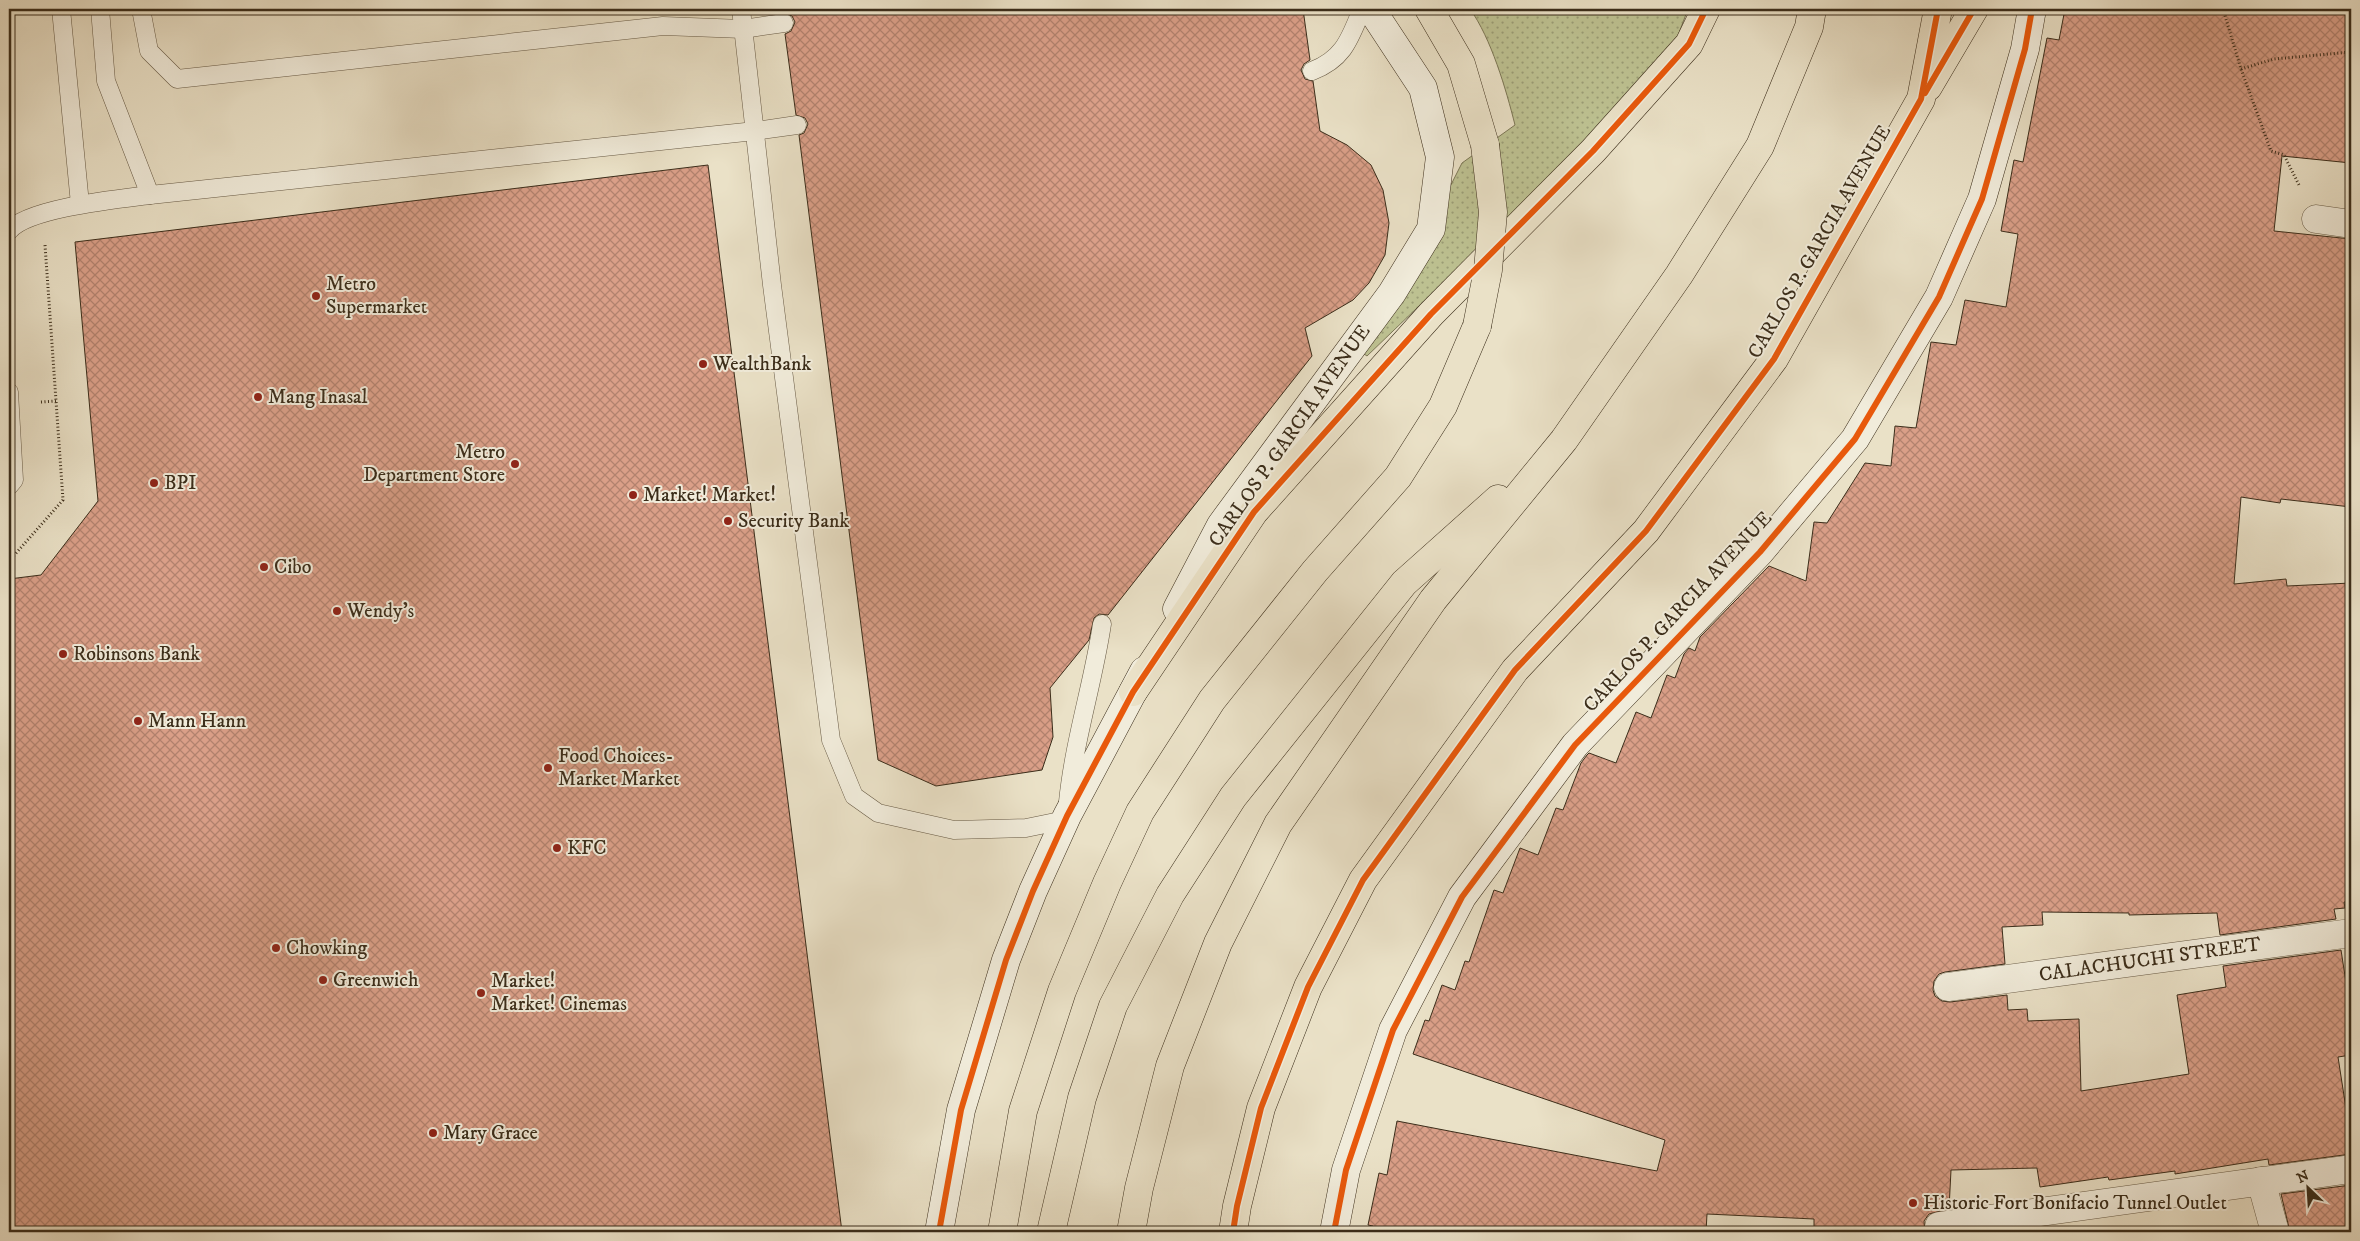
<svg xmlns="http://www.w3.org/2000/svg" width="2360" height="1241" font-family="'IM FELL DW Pica',serif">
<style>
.grass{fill:url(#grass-dots);stroke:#7c7756}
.building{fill:url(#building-cross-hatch);stroke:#3b2d1a}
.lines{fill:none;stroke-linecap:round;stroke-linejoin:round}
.service-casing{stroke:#675a45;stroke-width:19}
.minor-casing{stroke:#675a45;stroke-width:29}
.secondary-casing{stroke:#3b2d1a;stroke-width:29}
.primary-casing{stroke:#3b2d1a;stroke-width:29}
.path{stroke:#3b2d1a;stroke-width:3;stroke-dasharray:1 2.5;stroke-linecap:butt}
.service{stroke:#f1ecdb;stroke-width:18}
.minor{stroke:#f1ecdb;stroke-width:28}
.secondary{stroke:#f1ecdb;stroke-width:28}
.primary{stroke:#eae1c7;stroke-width:28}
.primary-bridge-casing{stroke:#3b2d1a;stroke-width:29;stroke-linecap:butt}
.primary-bridge{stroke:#eae1c7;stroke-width:28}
.cycleway-casing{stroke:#f1ecdb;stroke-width:9}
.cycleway{stroke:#e8590c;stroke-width:6}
.poi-dot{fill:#8f2418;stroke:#f1ecdb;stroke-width:2}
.labels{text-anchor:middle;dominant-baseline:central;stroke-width:4;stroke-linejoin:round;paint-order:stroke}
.street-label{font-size:20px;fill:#3b2d1a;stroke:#f1ecdb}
.poi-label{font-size:20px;fill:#3b2d1a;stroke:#f1ecdb;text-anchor:start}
</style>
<defs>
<pattern id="grass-dots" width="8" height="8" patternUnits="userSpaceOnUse" patternTransform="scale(1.25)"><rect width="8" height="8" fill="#bdc191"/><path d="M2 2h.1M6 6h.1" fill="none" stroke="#9b9d76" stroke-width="1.8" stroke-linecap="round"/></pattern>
<pattern id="building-cross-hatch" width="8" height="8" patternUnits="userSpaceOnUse" patternTransform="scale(1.25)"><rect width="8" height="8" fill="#da9f88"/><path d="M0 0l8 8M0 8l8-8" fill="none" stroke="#b2826e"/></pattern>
</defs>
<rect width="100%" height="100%" fill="#eae1c7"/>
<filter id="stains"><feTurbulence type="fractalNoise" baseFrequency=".004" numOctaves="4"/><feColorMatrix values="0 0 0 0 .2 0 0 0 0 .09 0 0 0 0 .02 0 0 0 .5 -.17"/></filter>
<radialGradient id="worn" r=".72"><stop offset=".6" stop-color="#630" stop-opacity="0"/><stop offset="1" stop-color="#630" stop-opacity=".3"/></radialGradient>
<path class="grass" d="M1470,9H1688L1674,46L1521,208L1367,356L1357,349L1386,313L1462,163L1515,125C1506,89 1491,38 1470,9Z"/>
<g class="building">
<path d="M782,9H1303L1310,60L1304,64L1301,70L1305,79L1313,81L1320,131L1347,145L1371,165L1383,190L1389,223L1385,255L1369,283L1353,300L1305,328L1312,356L1108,615L1099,614L1094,618L1089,640L1050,688L1053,737L1042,770L936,786L878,760L799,135L804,133L808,124L805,118L796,115L785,34L791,31L795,22L792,16L782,12Z"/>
<path d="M2065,9H2351V163L2282,156L2274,231L2351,239V507L2281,499L2280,503L2241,497L2234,584L2286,579L2287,586L2351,583V902H2344L2345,908L2334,909L2336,919L2220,935L2217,913L2129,915V913L2042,912L2043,925L2002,927L2005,964L1945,972L1939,974L1934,981L1933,990L1935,996L1942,1001L1950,1002L2007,995L2008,1010L2027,1009L2028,1021L2079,1019L2081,1091L2189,1074L2177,995L2226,987L2223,966L2341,950L2351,1015V1055L2338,1057L2351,1141V1154L2269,1165L2268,1159L2175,1174V1171L2109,1180L2108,1177L2040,1187L2037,1168L1951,1170L1949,1209L1929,1214L1924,1221L1925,1232H1814V1219L1707,1214L1706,1232H1372L1373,1226L1368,1225L1379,1173L1387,1175L1397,1121L1657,1171L1665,1140L1413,1054L1425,1020L1429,1021L1442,985L1455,990L1465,961L1469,962L1494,890L1503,893L1520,848L1538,855L1556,808L1563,810L1581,763L1587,755L1589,753L1616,763L1636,712L1651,718L1667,675L1675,678L1684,654L1689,648L1695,651L1700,637L1769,566L1806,581L1814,522L1827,523L1865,463L1891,466L1895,426L1916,428L1931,342L1956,345L1965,300L2006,307L2018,234L2001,231L2014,160L2023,162L2047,38L2059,40Z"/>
<path d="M708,165L842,1232H9V579L41,575L98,501L75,242Z"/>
<path d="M2351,1185V1232H2290L2281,1194Z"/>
</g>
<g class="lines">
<g class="service-casing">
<g id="service">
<path d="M61,9L80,204"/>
<path d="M100,9L106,81L150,195"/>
<path d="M141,9L149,51L177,79L663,26L743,29L784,23"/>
<path d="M741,9L772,285L831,740L854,796L878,813L954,830L1026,828L1065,820"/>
<path d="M1312,71C1344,59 1350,38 1362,9"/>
<path d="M9,231C27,208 119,199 150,195L755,131L797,125"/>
<path d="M9,392L14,480L9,486"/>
<path d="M1068,802C1074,741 1093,684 1102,624"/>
</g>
</g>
<g class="minor-casing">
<g id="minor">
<path d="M2316,219L2351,224"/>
<path d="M1948,987L2351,933"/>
<path d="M2261,1181L2275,1232"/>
<path d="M1939,1226L2351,1169"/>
</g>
</g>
<g class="secondary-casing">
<g id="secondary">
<path d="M1177,609L1221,525L1392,293L1431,229L1440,157L1423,88L1371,9"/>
<path d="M939,1232L961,1110L1006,960L1033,891L1067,816L1144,671"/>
<path d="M1334,1232L1346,1170L1393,1030L1462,897L1575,745L1760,552L1855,439L1939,297L1982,199L2025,49L2032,9"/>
</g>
</g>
<g class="primary-casing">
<g id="primary">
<path d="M1429,9L1461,64L1485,145"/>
<path d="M1928,87L1974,9"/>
<path d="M1133,692L1254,512L1431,314L1593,151L1689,44L1706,9"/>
<path d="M1002,1232L1023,1111L1062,991L1107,883L1140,812L1212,700L1315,571L1398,477L1443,406L1477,326"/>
<path d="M1051,1232L1082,1098L1113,1006L1170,895L1233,797L1404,583L1498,499"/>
<path d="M1131,1232L1139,1188L1170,1066L1218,943L1278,824L1433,600L1564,440L1679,275L1760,146L1809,27L1812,9"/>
<path d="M1233,1232L1237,1206L1261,1108L1308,987L1363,880L1515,670L1646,531L1774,359L1921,99L1938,9"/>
</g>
</g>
<g class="path">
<path d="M2223,9L2241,69L2271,151L2284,155L2300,187"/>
<path d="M2241,69L2274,59L2351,52"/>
<path d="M41,402L56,401"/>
<path d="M9,561L63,500L45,245"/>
</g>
<use href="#service" class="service"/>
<use href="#minor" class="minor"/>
<use href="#secondary" class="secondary"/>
<use href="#primary" class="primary"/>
<g class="primary-bridge-casing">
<path id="primary-bridge" d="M1477,326L1488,270L1493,212L1485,145"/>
</g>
<use href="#primary-bridge" class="primary-bridge"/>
<g class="cycleway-casing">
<g id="cycleway">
<path d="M1925,93L1974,9"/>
<path d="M939,1232L961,1110L1006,960L1033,891L1067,816L1133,692L1254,512L1431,314L1593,151L1689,44L1706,9"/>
<path d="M1233,1232L1237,1206L1261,1108L1308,987L1363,880L1515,670L1646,531L1774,359L1921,99L1938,9"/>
<path d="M1334,1232L1346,1170L1393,1030L1462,897L1575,745L1760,552L1855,439L1939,297L1982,199L2025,49L2032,9"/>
</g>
</g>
<use href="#cycleway" class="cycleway"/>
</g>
<g class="poi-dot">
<circle cx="316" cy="296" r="5"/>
<circle cx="703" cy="364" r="5"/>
<circle cx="258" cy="397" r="5"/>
<circle cx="515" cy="464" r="5"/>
<circle cx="154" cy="483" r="5"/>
<circle cx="633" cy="495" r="5"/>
<circle cx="728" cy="521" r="5"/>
<circle cx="264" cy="567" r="5"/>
<circle cx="337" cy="611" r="5"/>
<circle cx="63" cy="654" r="5"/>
<circle cx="138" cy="721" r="5"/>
<circle cx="548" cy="768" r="5"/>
<circle cx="557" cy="848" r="5"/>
<circle cx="276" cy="948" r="5"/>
<circle cx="323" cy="980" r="5"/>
<circle cx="481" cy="993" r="5"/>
<circle cx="433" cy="1133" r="5"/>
<circle cx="1913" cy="1203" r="5"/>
</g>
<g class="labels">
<g class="street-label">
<text transform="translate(1820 242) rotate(-60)">CARLOS P. GARCIA AVENUE</text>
<text transform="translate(1290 436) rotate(-55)">CARLOS P. GARCIA AVENUE</text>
<text transform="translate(1678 612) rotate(-47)">CARLOS P. GARCIA AVENUE</text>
<text transform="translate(2150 960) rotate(-8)">CALACHUCHI STREET</text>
</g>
<g class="poi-label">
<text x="326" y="284">Metro<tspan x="326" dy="23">Supermarket</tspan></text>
<text x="713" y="364">WealthBank</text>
<text x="268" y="397">Mang Inasal</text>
<text x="505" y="452" text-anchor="end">Metro<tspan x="505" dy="23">Department Store</tspan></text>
<text x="164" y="483">BPI</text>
<text x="643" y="495">Market! Market!</text>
<text x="738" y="521">Security Bank</text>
<text x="274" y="567">Cibo</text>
<text x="347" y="611">Wendy's</text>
<text x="73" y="654">Robinsons Bank</text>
<text x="148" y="721">Mann Hann</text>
<text x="558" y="756">Food Choices-<tspan x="558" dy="23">Market Market</tspan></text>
<text x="567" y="848">KFC</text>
<text x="286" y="948">Chowking</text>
<text x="333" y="980">Greenwich</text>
<text x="491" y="981">Market!<tspan x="491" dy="23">Market! Cinemas</tspan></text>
<text x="443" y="1133">Mary Grace</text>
<text x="1923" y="1203">Historic Fort Bonifacio Tunnel Outlet</text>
</g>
</g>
<rect width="2360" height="1241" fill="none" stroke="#eae1c7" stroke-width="30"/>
<rect x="10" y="10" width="2340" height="1221" fill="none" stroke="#3b2d1a" stroke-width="2.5"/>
<rect x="15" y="15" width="2330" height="1211" fill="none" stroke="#3b2d1a"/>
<g transform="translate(2308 1188) rotate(335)" stroke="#f1ecdb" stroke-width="4" paint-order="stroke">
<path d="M0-4L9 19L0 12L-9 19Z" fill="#3b2d1a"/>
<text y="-8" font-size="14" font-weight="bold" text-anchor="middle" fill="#3b2d1a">N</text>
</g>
<rect width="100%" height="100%" filter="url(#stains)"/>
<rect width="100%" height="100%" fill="url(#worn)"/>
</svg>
